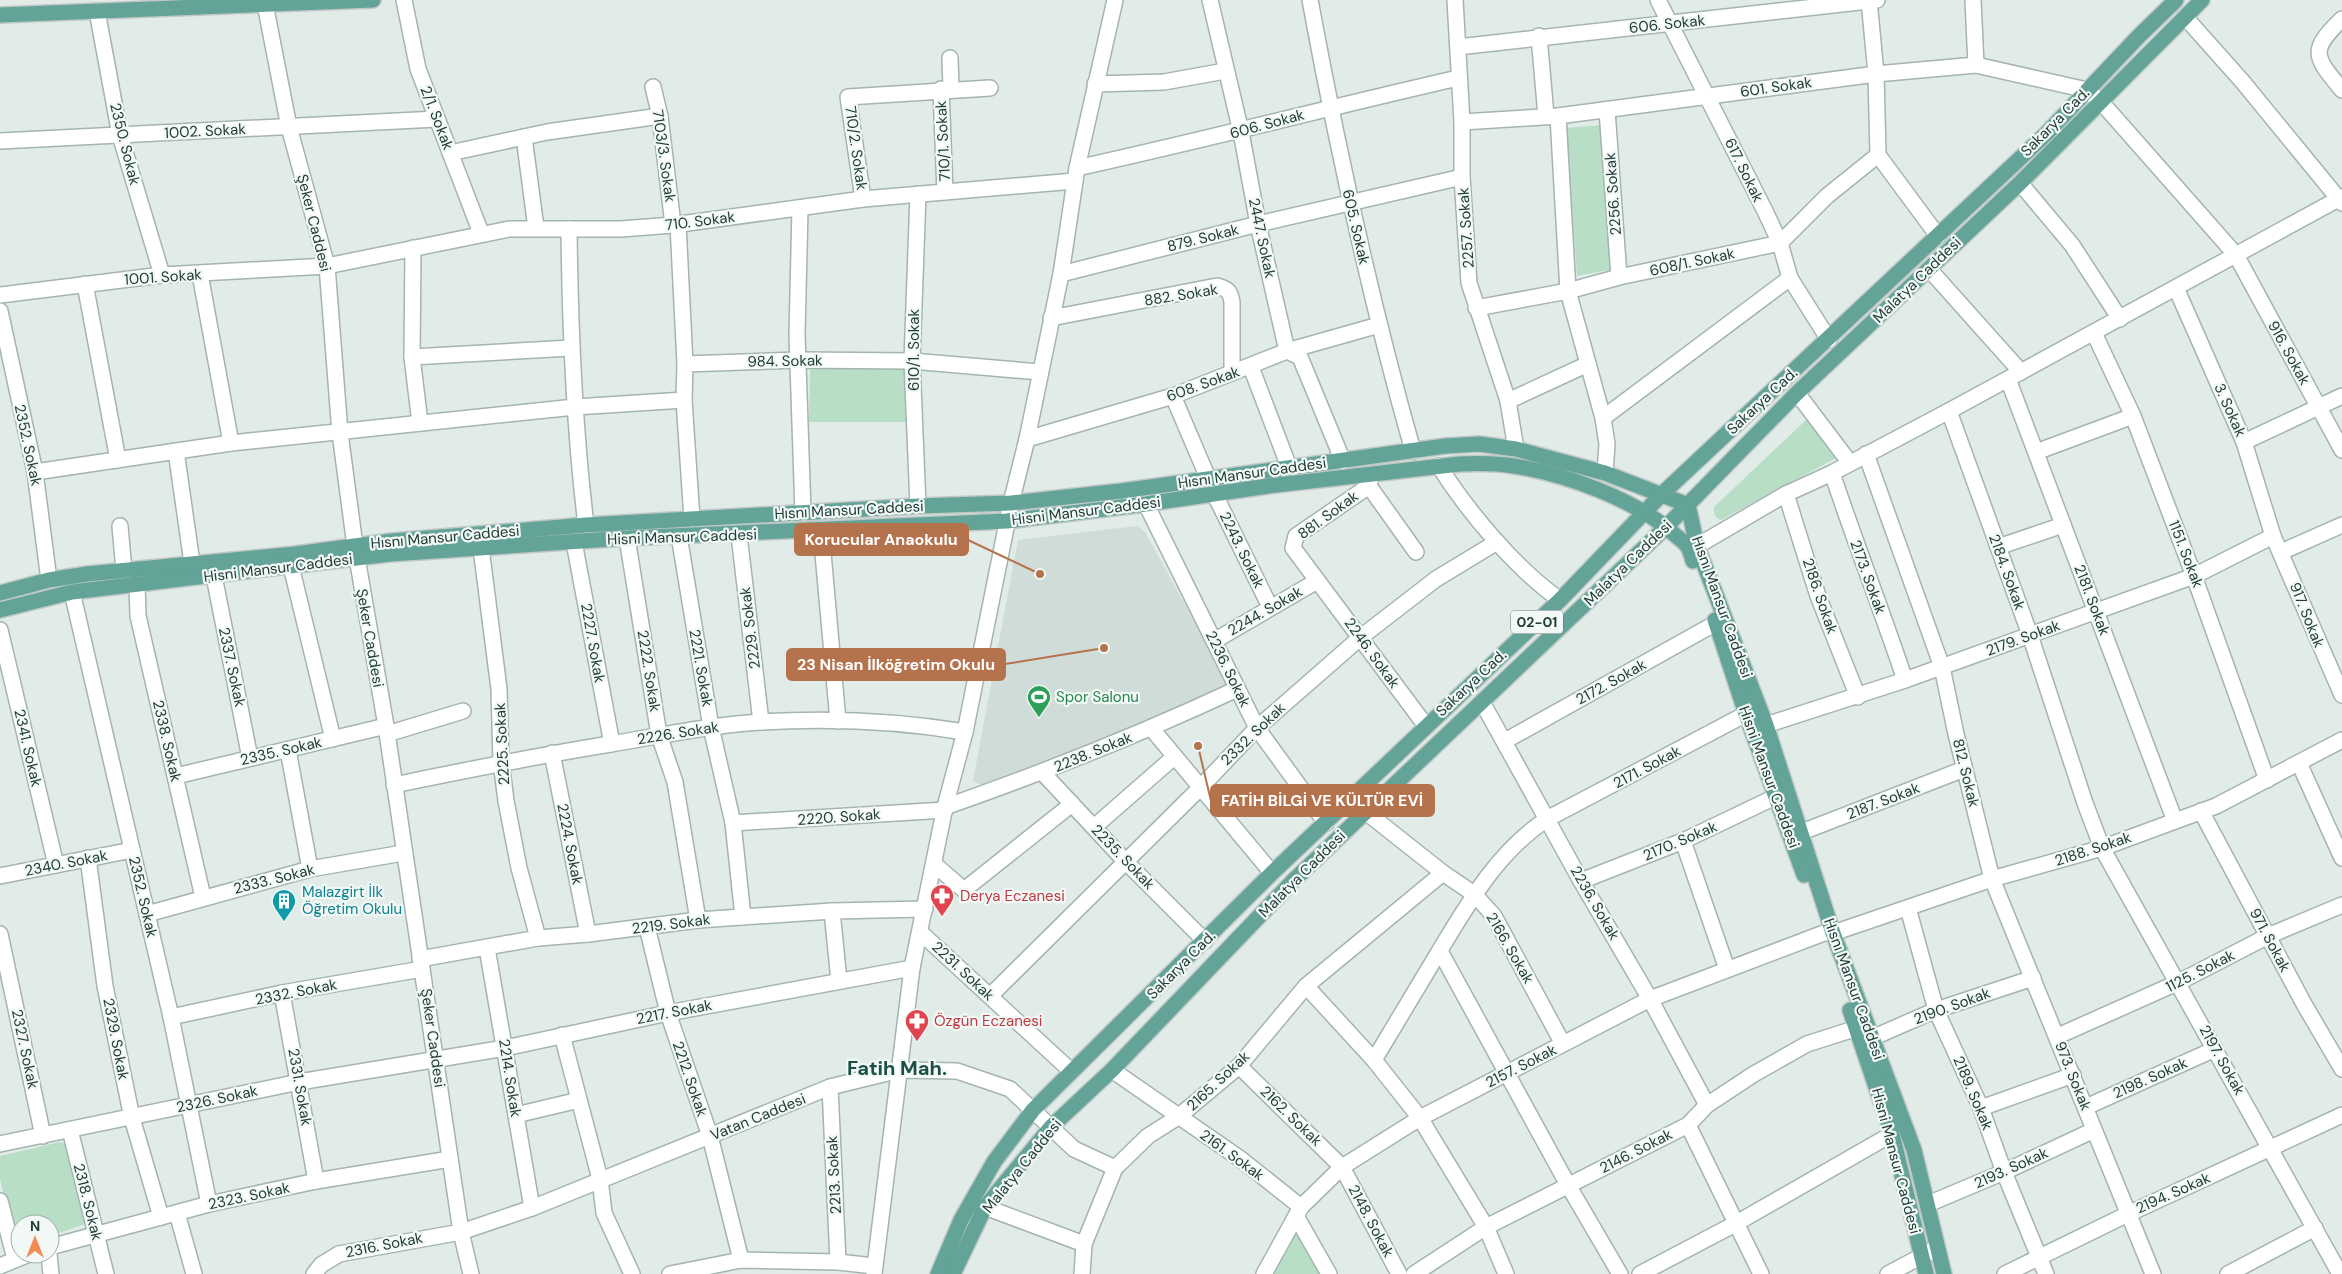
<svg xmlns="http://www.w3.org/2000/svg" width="2342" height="1274" font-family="'DM Sans',sans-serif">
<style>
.built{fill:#cfdcd7}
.green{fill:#b9dec6}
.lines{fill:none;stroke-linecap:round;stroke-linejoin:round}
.minor-casing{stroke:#a4b4b0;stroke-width:18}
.major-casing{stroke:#c1c9c7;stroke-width:18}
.minor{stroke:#fff;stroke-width:15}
.major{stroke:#64a398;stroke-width:15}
.labels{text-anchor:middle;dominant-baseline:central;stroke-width:4.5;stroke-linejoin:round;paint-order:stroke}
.shield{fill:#f2f8f5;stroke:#607571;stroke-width:1}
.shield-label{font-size:14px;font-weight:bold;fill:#213d38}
.street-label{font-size:15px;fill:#213d38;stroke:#f2f8f5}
.leisure-label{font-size:15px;fill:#27864d;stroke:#f2f8f5;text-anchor:start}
.culture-label{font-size:15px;fill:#0d838f;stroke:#f2f8f5;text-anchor:start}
.health-label{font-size:15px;fill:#be3a42;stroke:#f2f8f5;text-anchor:start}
.district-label{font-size:20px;font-weight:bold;fill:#1c5047;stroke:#f2f8f5}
.leader{fill:none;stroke:#b5734d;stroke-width:2}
.callout-dot{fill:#b5734d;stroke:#f2f8f5;stroke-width:2}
.callout{fill:#b5734d;stroke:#b5734d;stroke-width:2}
.callout-label{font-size:16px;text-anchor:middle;font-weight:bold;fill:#fff}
</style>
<rect width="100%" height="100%" fill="#e1ece8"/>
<path class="built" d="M1137,526L1145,532L1227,681V692L988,788L973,781L1018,540Z"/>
<g class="green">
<path d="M1603,125L1615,269L1577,276L1566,128Z"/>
<path d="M810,367L907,369L908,422H809Z"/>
<path d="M1806,420L1815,423L1838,451L1836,458L1721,520C1714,517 1714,514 1714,507Z"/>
<path d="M60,1142L65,1144L85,1224L50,1236V1224H20V1246L17,1247L0,1179V1156Z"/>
<path d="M1296,1228L1322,1274H1274L1273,1271Z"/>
</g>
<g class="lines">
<g class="minor-casing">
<g id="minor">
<path d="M404,0L418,69L481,233"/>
<path d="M1210,0L1241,132L1258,224L1287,351L1300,357L1343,461"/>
<path d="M1310,0C1338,152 1371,302 1413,451"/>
<path d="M1455,0L1462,122V177L1469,283L1508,401L1516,449"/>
<path d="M1658,0L1765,211L1780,243L1790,278L1829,340"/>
<path d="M1869,0L1876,74L1878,155L1938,236"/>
<path d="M1973,0L1976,65"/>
<path d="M265,4L289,127L327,266L340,433L355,546L386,726L461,1232L471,1274"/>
<path d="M97,11L120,135L162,275"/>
<path d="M2185,17L2242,81L2342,203"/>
<path d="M2342,19C2309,51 2314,56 2342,90"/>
<path d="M1539,36L1546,116"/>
<path d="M1458,47L1877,0"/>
<path d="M950,58L951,89"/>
<path d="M1095,84L1164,82L1225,71"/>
<path d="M653,87L660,116L673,225"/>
<path d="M941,89L945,192"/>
<path d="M1607,110L1619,277"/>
<path d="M1558,116L1568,291L1603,418L1607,444L1605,473"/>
<path d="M1462,122L1558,116L1876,74L1976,65L2087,90L2102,103L2236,255L2342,450"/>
<path d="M524,137L536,228"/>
<path d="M0,141L437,119"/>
<path d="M450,153L547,132L660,116"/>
<path d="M1077,168C1204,140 1331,107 1458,78"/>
<path d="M2020,183L2072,245L2120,319"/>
<path d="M918,194L912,361L918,506"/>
<path d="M863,199L848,97L990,88"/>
<path d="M800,209L797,334L803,513"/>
<path d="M678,224L685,364"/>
<path d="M569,229C570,328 574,427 586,525"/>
<path d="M413,248L412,357L420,423"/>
<path d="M1929,269L2021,372"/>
<path d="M200,274L231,443"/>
<path d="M1061,274L1258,224L1462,177"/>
<path d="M85,284L118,460"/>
<path d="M2176,288L2244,442L2273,536L2342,695"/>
<path d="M0,295L162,275L327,266L509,229H621L673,225L863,199L1075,181"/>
<path d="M1476,308L1568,291L1619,277L1780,243L1827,196L1878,155"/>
<path d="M0,311L35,472L49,580"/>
<path d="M1051,318L1217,286C1228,289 1230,291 1232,302V373"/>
<path d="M2094,333L2133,416L2194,576L2267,780"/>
<path d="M412,357L571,348"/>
<path d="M1251,367L1289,467"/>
<path d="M2008,379L2175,821"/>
<path d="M1797,393L1850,463"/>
<path d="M1173,396L1208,478"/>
<path d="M1508,401L1588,364"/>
<path d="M1949,411L2030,635L2085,803L2102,848L2340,1274"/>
<path d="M1603,418L1790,278"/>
<path d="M1027,439L1173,396L1287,351L1379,325"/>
<path d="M2244,442L2342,396"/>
<path d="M176,451L192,563"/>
<path d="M2036,452L2133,416"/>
<path d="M1866,454L1942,667L1956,734L1992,879L2153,1274"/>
<path d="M1439,466C1468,512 1516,569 1560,600"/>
<path d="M35,472L231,443L575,407L684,400"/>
<path d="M1832,473C1855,542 1882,611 1905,680"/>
<path d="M1371,475L1369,486L1296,536L1293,548L1426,726"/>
<path d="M1369,486L1416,552"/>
<path d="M1214,493L1270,607"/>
<path d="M1786,494L1818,596L1858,697"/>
<path d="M1146,504L1257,728L1326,823"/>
<path d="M692,519L684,400L685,364L798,360L912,361L1040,372"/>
<path d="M120,526L124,571"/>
<path d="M821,531L838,721"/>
<path d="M739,535L761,722"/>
<path d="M679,536L711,727L733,823L743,917"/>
<path d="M627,538L659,735L675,782L698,920"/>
<path d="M574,542L612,744"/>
<path d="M1697,546L1786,494L1832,473L1949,411L2342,197"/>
<path d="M1998,547L2063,525"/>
<path d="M481,548L499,689L501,762L506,801L519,868L538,938"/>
<path d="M2281,552L2342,525"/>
<path d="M291,566L333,739"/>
<path d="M214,576L250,758"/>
<path d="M137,585L138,616L203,897"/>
<path d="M72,592L171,1017L209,1204"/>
<path d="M0,630L56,865"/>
<path d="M1214,641L1317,581"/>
<path d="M1482,702L1581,881L1650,999L1707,1105"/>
<path d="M1766,725L1905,680L2194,576L2273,536"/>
<path d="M1152,729L1272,873"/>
<path d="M387,734L463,711"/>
<path d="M1505,741L1716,623"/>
<path d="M288,750L310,869"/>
<path d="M552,753L588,934"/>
<path d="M2299,763L2342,858"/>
<path d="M1043,773L1126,862L1205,941"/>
<path d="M176,776L386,726"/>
<path d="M394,785C466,770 538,756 610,744C660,736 710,725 760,722C827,718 899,721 965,732"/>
<path d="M945,807C1045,772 1141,734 1237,689"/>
<path d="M2201,811L2304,1004L2342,1069"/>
<path d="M1366,812L1443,873L1474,894L1494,916L1563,1044"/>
<path d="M733,823L945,810"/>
<path d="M1094,827L1174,757"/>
<path d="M1802,832L1964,769"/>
<path d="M1683,841L1727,969"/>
<path d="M88,858L105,986L132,1118L161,1217"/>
<path d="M934,864L964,890L1072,804"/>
<path d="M0,876L132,850"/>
<path d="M1581,881L1683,841L1777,796"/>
<path d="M1908,908L1936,1010L1981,1108L2004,1172L2046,1274"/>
<path d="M832,911L839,981"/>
<path d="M147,914L310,869L403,853"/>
<path d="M647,927L668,1013L710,1136L741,1260"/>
<path d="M920,932L1071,1071"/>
<path d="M0,934L43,1136"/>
<path d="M487,948L532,1208"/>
<path d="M1440,951L1568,1185L1620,1274"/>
<path d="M420,959L538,938L588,934L698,920L832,911L925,909"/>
<path d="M1306,986L1374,1060L1420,1118L1486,1227L1506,1274"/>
<path d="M282,993L316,1181"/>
<path d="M990,996L1200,788L1257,728L1361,637L1436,579L1497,542"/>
<path d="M171,1017L282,993L422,969"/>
<path d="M562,1035L600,1179L604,1213L632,1274"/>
<path d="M2058,1036L2179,982L2268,936L2342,905"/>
<path d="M1872,1038L1936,1010L2033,978"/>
<path d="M1374,1060C1395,1025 1416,990 1437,955C1468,904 1497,852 1547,819L1746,714"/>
<path d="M1239,1066L1342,1167L1399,1274"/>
<path d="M1112,1070L1242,1160L1301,1207"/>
<path d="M830,1087L838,1262"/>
<path d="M2086,1107L2215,1049"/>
<path d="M1981,1108L2073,1075"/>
<path d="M516,1115L579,1100"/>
<path d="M1688,1125L1761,1274"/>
<path d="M70,1130L106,1274"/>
<path d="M0,1144L299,1082L505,1048L668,1013L912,968"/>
<path d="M0,1201L15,1259"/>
<path d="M1928,1204L2004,1172L2094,1130"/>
<path d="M985,1207L1084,1244"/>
<path d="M177,1213L194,1274"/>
<path d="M1296,1216L1329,1274"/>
<path d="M50,1247L209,1204L316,1181L450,1159"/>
<path d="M49,1254L51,1274"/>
<path d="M0,1266L29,1254"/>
<path d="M314,1274L321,1265L339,1254L461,1232L532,1208L830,1087L900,1070L957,1071L1010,1089L1074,1149L1115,1168"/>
<path d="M670,1274L741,1260L838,1262L874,1266"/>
<path d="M874,1274L912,968L945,807L965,732L1011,503L1027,439L1061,274L1077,168L1115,0"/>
<path d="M1082,1274L1084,1244L1115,1168L1148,1136L1178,1117L1239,1066L1306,986L1443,873"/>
<path d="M1264,1274L1301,1207L1342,1167L1420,1118L1650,999L1824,933H1833L1992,879L2102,848L2216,806L2342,740"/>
<path d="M1414,1274L1486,1227L1688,1125L1707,1105L1754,1074L1807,1044L1857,1028"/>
<path d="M1640,1274L1735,1224L1892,1134"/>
<path d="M1888,1274L1937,1248"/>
<path d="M2005,1274L2128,1214L2342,1115"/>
<path d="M2228,1274L2315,1228"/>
</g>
</g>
<g class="major-casing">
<g id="major">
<path d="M0,15L373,0"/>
<path d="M0,593L49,580L87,574L295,554L392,541L586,525L918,506L1011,503L1121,491L1445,446L1479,444L1516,449L1605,473L1688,505L1697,546L1766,725L1833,933L1914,1150L1944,1274"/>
<path d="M0,610L72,592L390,554L627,538L1007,521L1146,504L1268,486L1460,464C1478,463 1496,463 1514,466C1565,474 1635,499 1674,534C1678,538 1685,542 1688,547C1690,551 1692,557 1693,561"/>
<path d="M1715,620L1746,714L1804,875"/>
<path d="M1850,1010L1892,1134L1926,1274"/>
<path d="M938,1274L961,1220L994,1162L1033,1110L1272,873L1560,600L1662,494L2046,134L2139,36L2176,0"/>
<path d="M953,1274L985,1207L1051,1127L1112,1070L1294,880L1666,527L1797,393L2020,183L2202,0"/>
</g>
</g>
<use href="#minor" class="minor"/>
<use href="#major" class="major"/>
</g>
<defs>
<g id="stadium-pin" transform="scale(1.25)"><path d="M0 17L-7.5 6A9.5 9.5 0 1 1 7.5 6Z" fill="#2e9e5b" stroke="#f2f8f5"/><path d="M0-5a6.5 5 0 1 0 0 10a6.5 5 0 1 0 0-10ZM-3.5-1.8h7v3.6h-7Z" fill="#fff"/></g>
<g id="pharmacy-pin" transform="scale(1.25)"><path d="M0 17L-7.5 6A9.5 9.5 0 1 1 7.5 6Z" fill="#e0444e" stroke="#f2f8f5"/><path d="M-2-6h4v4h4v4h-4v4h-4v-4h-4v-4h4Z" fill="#fff"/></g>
<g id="building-pin" transform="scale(1.25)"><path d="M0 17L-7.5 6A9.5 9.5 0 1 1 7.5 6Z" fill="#0f9aa8" stroke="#f2f8f5"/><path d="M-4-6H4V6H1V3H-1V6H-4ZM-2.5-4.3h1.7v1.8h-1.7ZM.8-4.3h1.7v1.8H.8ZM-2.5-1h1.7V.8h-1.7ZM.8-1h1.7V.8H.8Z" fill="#fff"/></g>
</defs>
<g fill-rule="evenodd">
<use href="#stadium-pin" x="1039" y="697"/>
<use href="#pharmacy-pin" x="942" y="896"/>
<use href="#building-pin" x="284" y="901"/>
<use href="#pharmacy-pin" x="917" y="1021"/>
</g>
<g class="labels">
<rect class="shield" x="1511" y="610.5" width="52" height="23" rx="4"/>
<g class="shield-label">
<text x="1537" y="622">02-01</text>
</g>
<g class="street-label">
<text transform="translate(1667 24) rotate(-6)">606. Sokak</text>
<text transform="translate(1776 87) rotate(-8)">601. Sokak</text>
<text transform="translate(437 118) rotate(69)">2/1. Sokak</text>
<text transform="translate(2055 122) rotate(-45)">Sakarya Cad.</text>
<text transform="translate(1267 124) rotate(-15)">606. Sokak</text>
<text transform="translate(205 131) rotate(-3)">1002. Sokak</text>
<text transform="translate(943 141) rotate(-93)">710/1. Sokak</text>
<text transform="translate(125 144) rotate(76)">2350. Sokak</text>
<text transform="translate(856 148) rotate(82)">710/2. Sokak</text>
<text transform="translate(664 156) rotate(82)">7103/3. Sokak</text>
<text transform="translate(1744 170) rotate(64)">617. Sokak</text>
<text transform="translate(1613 194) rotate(-94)">2256. Sokak</text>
<text transform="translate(700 221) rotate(-7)">710. Sokak</text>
<text transform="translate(314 223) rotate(76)">Şeker Caddesi</text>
<text transform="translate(1356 227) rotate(77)">605. Sokak</text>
<text transform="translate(1466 228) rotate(-94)">2257. Sokak</text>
<text transform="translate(1203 238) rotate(-14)">879. Sokak</text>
<text transform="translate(1262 238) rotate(78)">2447. Sokak</text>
<text transform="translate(1692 262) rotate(-12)">608/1. Sokak</text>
<text transform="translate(163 277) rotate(-4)">1001. Sokak</text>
<text transform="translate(1917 280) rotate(-44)">Malatya Caddesi</text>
<text transform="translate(1181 295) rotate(-9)">882. Sokak</text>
<text transform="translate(914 350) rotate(-90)">610/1. Sokak</text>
<text transform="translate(2289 353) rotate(61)">916. Sokak</text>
<text transform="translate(785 361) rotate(-1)">984. Sokak</text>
<text transform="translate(1203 384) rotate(-20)">608. Sokak</text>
<text transform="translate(1762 401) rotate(-43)">Sakarya Cad.</text>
<text transform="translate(2230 410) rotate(66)">3. Sokak</text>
<text transform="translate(28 445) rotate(78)">2352. Sokak</text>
<text transform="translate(1252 473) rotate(-8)">Hısnı Mansur Caddesi</text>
<text transform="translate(849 510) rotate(-3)">Hısnı Mansur Caddesi</text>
<text transform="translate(1086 511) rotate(-7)">Hisni Mansur Caddesi</text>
<text transform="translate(1328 515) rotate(-36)">881. Sokak</text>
<text transform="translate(445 537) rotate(-5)">Hısnı Mansur Caddesi</text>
<text transform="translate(682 537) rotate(-2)">Hisni Mansur Caddesi</text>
<text transform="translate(1242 550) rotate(64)">2243. Sokak</text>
<text transform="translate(2186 554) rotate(69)">1151. Sokak</text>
<text transform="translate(1628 563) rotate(-44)">Malatya Caddesi</text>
<text transform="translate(278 568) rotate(-7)">Hisni Mansur Caddesi</text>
<text transform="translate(2007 572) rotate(70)">2184. Sokak</text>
<text transform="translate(1868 577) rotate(70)">2173. Sokak</text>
<text transform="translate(1820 596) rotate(71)">2186. Sokak</text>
<text transform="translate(2092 600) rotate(69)">2181. Sokak</text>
<text transform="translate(1722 607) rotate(70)">Hısnı Mansur Caddesi</text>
<text transform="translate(1265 611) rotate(-30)">2244. Sokak</text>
<text transform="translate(2307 615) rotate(68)">917. Sokak</text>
<text transform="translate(750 628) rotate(-97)">2229. Sokak</text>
<text transform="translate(370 638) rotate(80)">Şeker Caddesi</text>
<text transform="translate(2023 638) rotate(-20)">2179. Sokak</text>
<text transform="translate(593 643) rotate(80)">2227. Sokak</text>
<text transform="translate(1372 653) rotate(54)">2246. Sokak</text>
<text transform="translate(232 667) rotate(78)">2337. Sokak</text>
<text transform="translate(701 668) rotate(80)">2221. Sokak</text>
<text transform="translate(1228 669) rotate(64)">2236. Sokak</text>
<text transform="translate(649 671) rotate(81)">2222. Sokak</text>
<text transform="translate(1611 682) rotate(-29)">2172. Sokak</text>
<text transform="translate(1471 683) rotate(-43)">Sakarya Cad.</text>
<text transform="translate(678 733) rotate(-9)">2226. Sokak</text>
<text transform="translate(1253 734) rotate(-44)">2332. Sokak</text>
<text transform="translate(167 741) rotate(77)">2338. Sokak</text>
<text transform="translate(502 744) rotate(-93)">2225. Sokak</text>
<text transform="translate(28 748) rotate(77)">2341. Sokak</text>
<text transform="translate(281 751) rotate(-13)">2335. Sokak</text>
<text transform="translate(1093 752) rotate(-22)">2238. Sokak</text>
<text transform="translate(1647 767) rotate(-28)">2171. Sokak</text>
<text transform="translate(1966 773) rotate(76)">812. Sokak</text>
<text transform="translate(1769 777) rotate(70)">Hisni Mansur Caddesi</text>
<text transform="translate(1883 801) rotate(-21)">2187. Sokak</text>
<text transform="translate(839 817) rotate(-4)">2220. Sokak</text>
<text transform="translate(1680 841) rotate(-23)">2170. Sokak</text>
<text transform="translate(570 844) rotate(79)">2224. Sokak</text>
<text transform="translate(2093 849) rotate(-18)">2188. Sokak</text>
<text transform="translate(1123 857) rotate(46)">2235. Sokak</text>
<text transform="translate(66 863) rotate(-11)">2340. Sokak</text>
<text transform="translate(1302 874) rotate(-45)">Malatya Caddesi</text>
<text transform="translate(274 879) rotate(-14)">2333. Sokak</text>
<text transform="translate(143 897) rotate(77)">2352. Sokak</text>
<text transform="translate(1595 903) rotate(60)">2236. Sokak</text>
<text transform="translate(671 924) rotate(-7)">2219. Sokak</text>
<text transform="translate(2270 940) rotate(62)">971. Sokak</text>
<text transform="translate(1510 948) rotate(60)">2166. Sokak</text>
<text transform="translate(1181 965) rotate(-45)">Sakarya Cad.</text>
<text transform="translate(963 971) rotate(43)">2231. Sokak</text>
<text transform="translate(2200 971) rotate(-27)">1125. Sokak</text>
<text transform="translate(1854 989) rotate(70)">Hısnı Mansur Caddesi</text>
<text transform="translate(296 992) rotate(-11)">2332. Sokak</text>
<text transform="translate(1952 1006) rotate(-20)">2190. Sokak</text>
<text transform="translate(674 1012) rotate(-11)">2217. Sokak</text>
<text transform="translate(433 1038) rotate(82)">Şeker Caddesi</text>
<text transform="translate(116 1039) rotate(79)">2329. Sokak</text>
<text transform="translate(25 1049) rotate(78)">2327. Sokak</text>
<text transform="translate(2222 1060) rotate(61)">2197. Sokak</text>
<text transform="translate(1521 1066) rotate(-27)">2157. Sokak</text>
<text transform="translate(2073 1076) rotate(68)">973. Sokak</text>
<text transform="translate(510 1078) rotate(81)">2214. Sokak</text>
<text transform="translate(2150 1078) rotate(-24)">2198. Sokak</text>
<text transform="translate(690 1079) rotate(71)">2212. Sokak</text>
<text transform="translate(1218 1081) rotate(-43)">2165. Sokak</text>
<text transform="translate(300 1087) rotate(80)">2331. Sokak</text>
<text transform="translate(1973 1093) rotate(67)">2189. Sokak</text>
<text transform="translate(217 1099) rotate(-12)">2326. Sokak</text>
<text transform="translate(1291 1116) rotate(44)">2162. Sokak</text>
<text transform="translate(758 1117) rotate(-22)">Vatan Caddesi</text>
<text transform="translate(1636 1151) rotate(-27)">2146. Sokak</text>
<text transform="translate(1232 1155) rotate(36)">2161. Sokak</text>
<text transform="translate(1896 1161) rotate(75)">Hisni Mansur Caddesi</text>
<text transform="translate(1022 1166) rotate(-51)">Malatya Caddesi</text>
<text transform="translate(2011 1168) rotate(-24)">2193. Sokak</text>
<text transform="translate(834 1175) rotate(-93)">2213. Sokak</text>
<text transform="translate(2173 1193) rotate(-24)">2194. Sokak</text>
<text transform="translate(249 1196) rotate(-12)">2323. Sokak</text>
<text transform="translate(88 1202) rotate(76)">2318. Sokak</text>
<text transform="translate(1371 1221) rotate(62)">2148. Sokak</text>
<text transform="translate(384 1245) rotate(-11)">2316. Sokak</text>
</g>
<g class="leisure-label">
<text x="1056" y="697">Spor Salonu</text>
</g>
<g class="culture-label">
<text x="302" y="892">Malazgirt İlk<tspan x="302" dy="17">Öğretim Okulu</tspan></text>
</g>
<g class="health-label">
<text x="960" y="896">Derya Eczanesi</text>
<text x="934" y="1021">Özgün Eczanesi</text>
</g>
<g class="district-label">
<text x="897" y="1068">Fatih Mah.</text>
</g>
</g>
<path class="leader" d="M1040 574L968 540M1104 648L1005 664M1198 746L1211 801"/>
<g class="callout-dot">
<circle cx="1040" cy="574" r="5"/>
<circle cx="1104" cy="648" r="5"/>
<circle cx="1198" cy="746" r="5"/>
</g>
<g class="callout">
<rect x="795" y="524" width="173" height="31" rx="5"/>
<rect x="787" y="649" width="218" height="31" rx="5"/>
<rect x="1211" y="785" width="223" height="31" rx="5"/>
</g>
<g class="callout-label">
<text x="881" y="545">Korucular Anaokulu</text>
<text x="896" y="670">23 Nisan İlköğretim Okulu</text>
<text x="1322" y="806">FATİH BİLGİ VE KÜLTÜR EVİ</text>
</g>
<g transform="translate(35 1239)"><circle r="24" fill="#f2f8f5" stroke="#9eada9"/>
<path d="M0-4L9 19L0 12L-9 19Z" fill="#f58a56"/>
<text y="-8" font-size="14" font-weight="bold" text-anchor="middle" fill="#213d38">N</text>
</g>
</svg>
